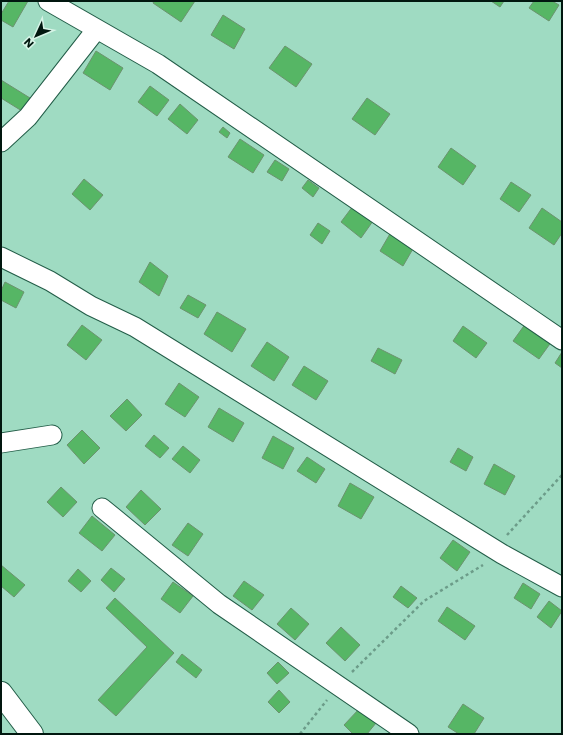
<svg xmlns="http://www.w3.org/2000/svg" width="563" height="735" font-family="Poppins,sans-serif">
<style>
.building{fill:#56b665;stroke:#6b936e}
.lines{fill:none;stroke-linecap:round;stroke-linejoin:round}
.street-casing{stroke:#235d48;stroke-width:21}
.secondary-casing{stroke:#235d48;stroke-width:24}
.path{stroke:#6c9c89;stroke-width:2.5;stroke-dasharray:3 3;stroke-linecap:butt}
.street{stroke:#fff;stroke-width:19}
.secondary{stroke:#fff;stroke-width:22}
</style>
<rect width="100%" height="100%" fill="#9fdbc2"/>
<g class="building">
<path d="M9,1H28L13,27L1,20V14Z"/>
<path d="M154,1H195L181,22L153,3Z"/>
<path d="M491,1H504L500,7Z"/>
<path d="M534,1H552L559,5L549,21L529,8Z"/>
<path d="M223,15L245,29L234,49L211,35Z"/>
<path d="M285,46L312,64L296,87L269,68Z"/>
<path d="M96,51L123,68L110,90L83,73Z"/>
<path d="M1,80L30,98L22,111L1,98Z"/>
<path d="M150,86L169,100L157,116L138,102Z"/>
<path d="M367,98L390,114L375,135L352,119Z"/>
<path d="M180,104L198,120L187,134L168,119Z"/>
<path d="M223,127L230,133L227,138L219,132Z"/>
<path d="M240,139L264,155L253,173L228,157Z"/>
<path d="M451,148L476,166L463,185L438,167Z"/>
<path d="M275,160L289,169L282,181L267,172Z"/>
<path d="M84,179L103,195L90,210L72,194Z"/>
<path d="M308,180L319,188L313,197L302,188Z"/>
<path d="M511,182L531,195L519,212L500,199Z"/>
<path d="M353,206L373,221L361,238L341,222Z"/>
<path d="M542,208L562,222V233L554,245L529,228Z"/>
<path d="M318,223L330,231L322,244L310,235Z"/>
<path d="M391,232L414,247L403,266L380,251Z"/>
<path d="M150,262L168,276L159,296L139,282Z"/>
<path d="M5,282L24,292L16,308L1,300V291Z"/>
<path d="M188,295L206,305L198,318L180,308Z"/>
<path d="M217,312L246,329L232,352L204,334Z"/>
<path d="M526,323L552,341L539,359L513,341Z"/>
<path d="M82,325L102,340L86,360L67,345Z"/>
<path d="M463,326L487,343L476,358L453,341Z"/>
<path d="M267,342L289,357L274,381L251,366Z"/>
<path d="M378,348L402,360L395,374L371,361Z"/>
<path d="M562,352V368L555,363Z"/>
<path d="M304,366L328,381L316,400L292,385Z"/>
<path d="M179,383L199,397L185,417L165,404Z"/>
<path d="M127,399L142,415L126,431L110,416Z"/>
<path d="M219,408L244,423L233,442L208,427Z"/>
<path d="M82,430L100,448L84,464L67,445Z"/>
<path d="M154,435L169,448L160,458L145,446Z"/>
<path d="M273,436L294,448L283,469L262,458Z"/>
<path d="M183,446L200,460L190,473L172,459Z"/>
<path d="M458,448L473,457L466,471L450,462Z"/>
<path d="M307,457L325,469L316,483L297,471Z"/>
<path d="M494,464L515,476L505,495L484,484Z"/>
<path d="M350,483L374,497L361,519L338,506Z"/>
<path d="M61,487L77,502L63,517L47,502Z"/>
<path d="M141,490L161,509L145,525L126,507Z"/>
<path d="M92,516L115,535L102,551L79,533Z"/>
<path d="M188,523L203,534L188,556L172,545Z"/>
<path d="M453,540L470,552L457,571L440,558Z"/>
<path d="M1,565L25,585L14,597L1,586Z"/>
<path d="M111,568L125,579L114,592L101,580Z"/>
<path d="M78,569L91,581L81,592L68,581Z"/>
<path d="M244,581L264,595L252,610L233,596Z"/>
<path d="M173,582L193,596L180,613L161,599Z"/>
<path d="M523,583L540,594L531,609L514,598Z"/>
<path d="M401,586L417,598L408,608L393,597Z"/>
<path d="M115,598L174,653L116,716L98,700L147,647L106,608Z"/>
<path d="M549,601L562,611L551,628L537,617Z"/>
<path d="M447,607L475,626L465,640L438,621Z"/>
<path d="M291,608L309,624L295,640L277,624Z"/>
<path d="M341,627L360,645L345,661L326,643Z"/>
<path d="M182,654L202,670L196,678L176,662Z"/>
<path d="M278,662L289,673L277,684L267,673Z"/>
<path d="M279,690L290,702L279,713L268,702Z"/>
<path d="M463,704L484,718L474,734H459L448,727Z"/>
<path d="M360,708L376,723L367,734H353L344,725Z"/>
</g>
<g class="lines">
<g class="street-casing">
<g id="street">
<path d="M48,1L158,64L562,340"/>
<path d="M1,142L28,117L96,30"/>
<path d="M1,257L50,281L91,306L135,327L502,554L562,587"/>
<path d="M1,443L52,435"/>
<path d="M102,508L219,604L409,734"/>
</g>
</g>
<g class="secondary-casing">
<path id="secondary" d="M1,693L32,734"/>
</g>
<g class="path">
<path d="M507,535L562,475"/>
<path d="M352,672L424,601L483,565"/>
<path d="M300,734L327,700"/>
</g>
<use href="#street" class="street"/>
<use href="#secondary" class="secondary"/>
</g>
<rect width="563" height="735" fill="none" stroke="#01170f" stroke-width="4"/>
<g transform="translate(36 36) rotate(226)" stroke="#d7f4e7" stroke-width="3" paint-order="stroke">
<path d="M0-3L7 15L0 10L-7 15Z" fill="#01170f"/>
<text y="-6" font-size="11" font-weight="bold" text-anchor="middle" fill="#01170f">N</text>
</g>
</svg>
